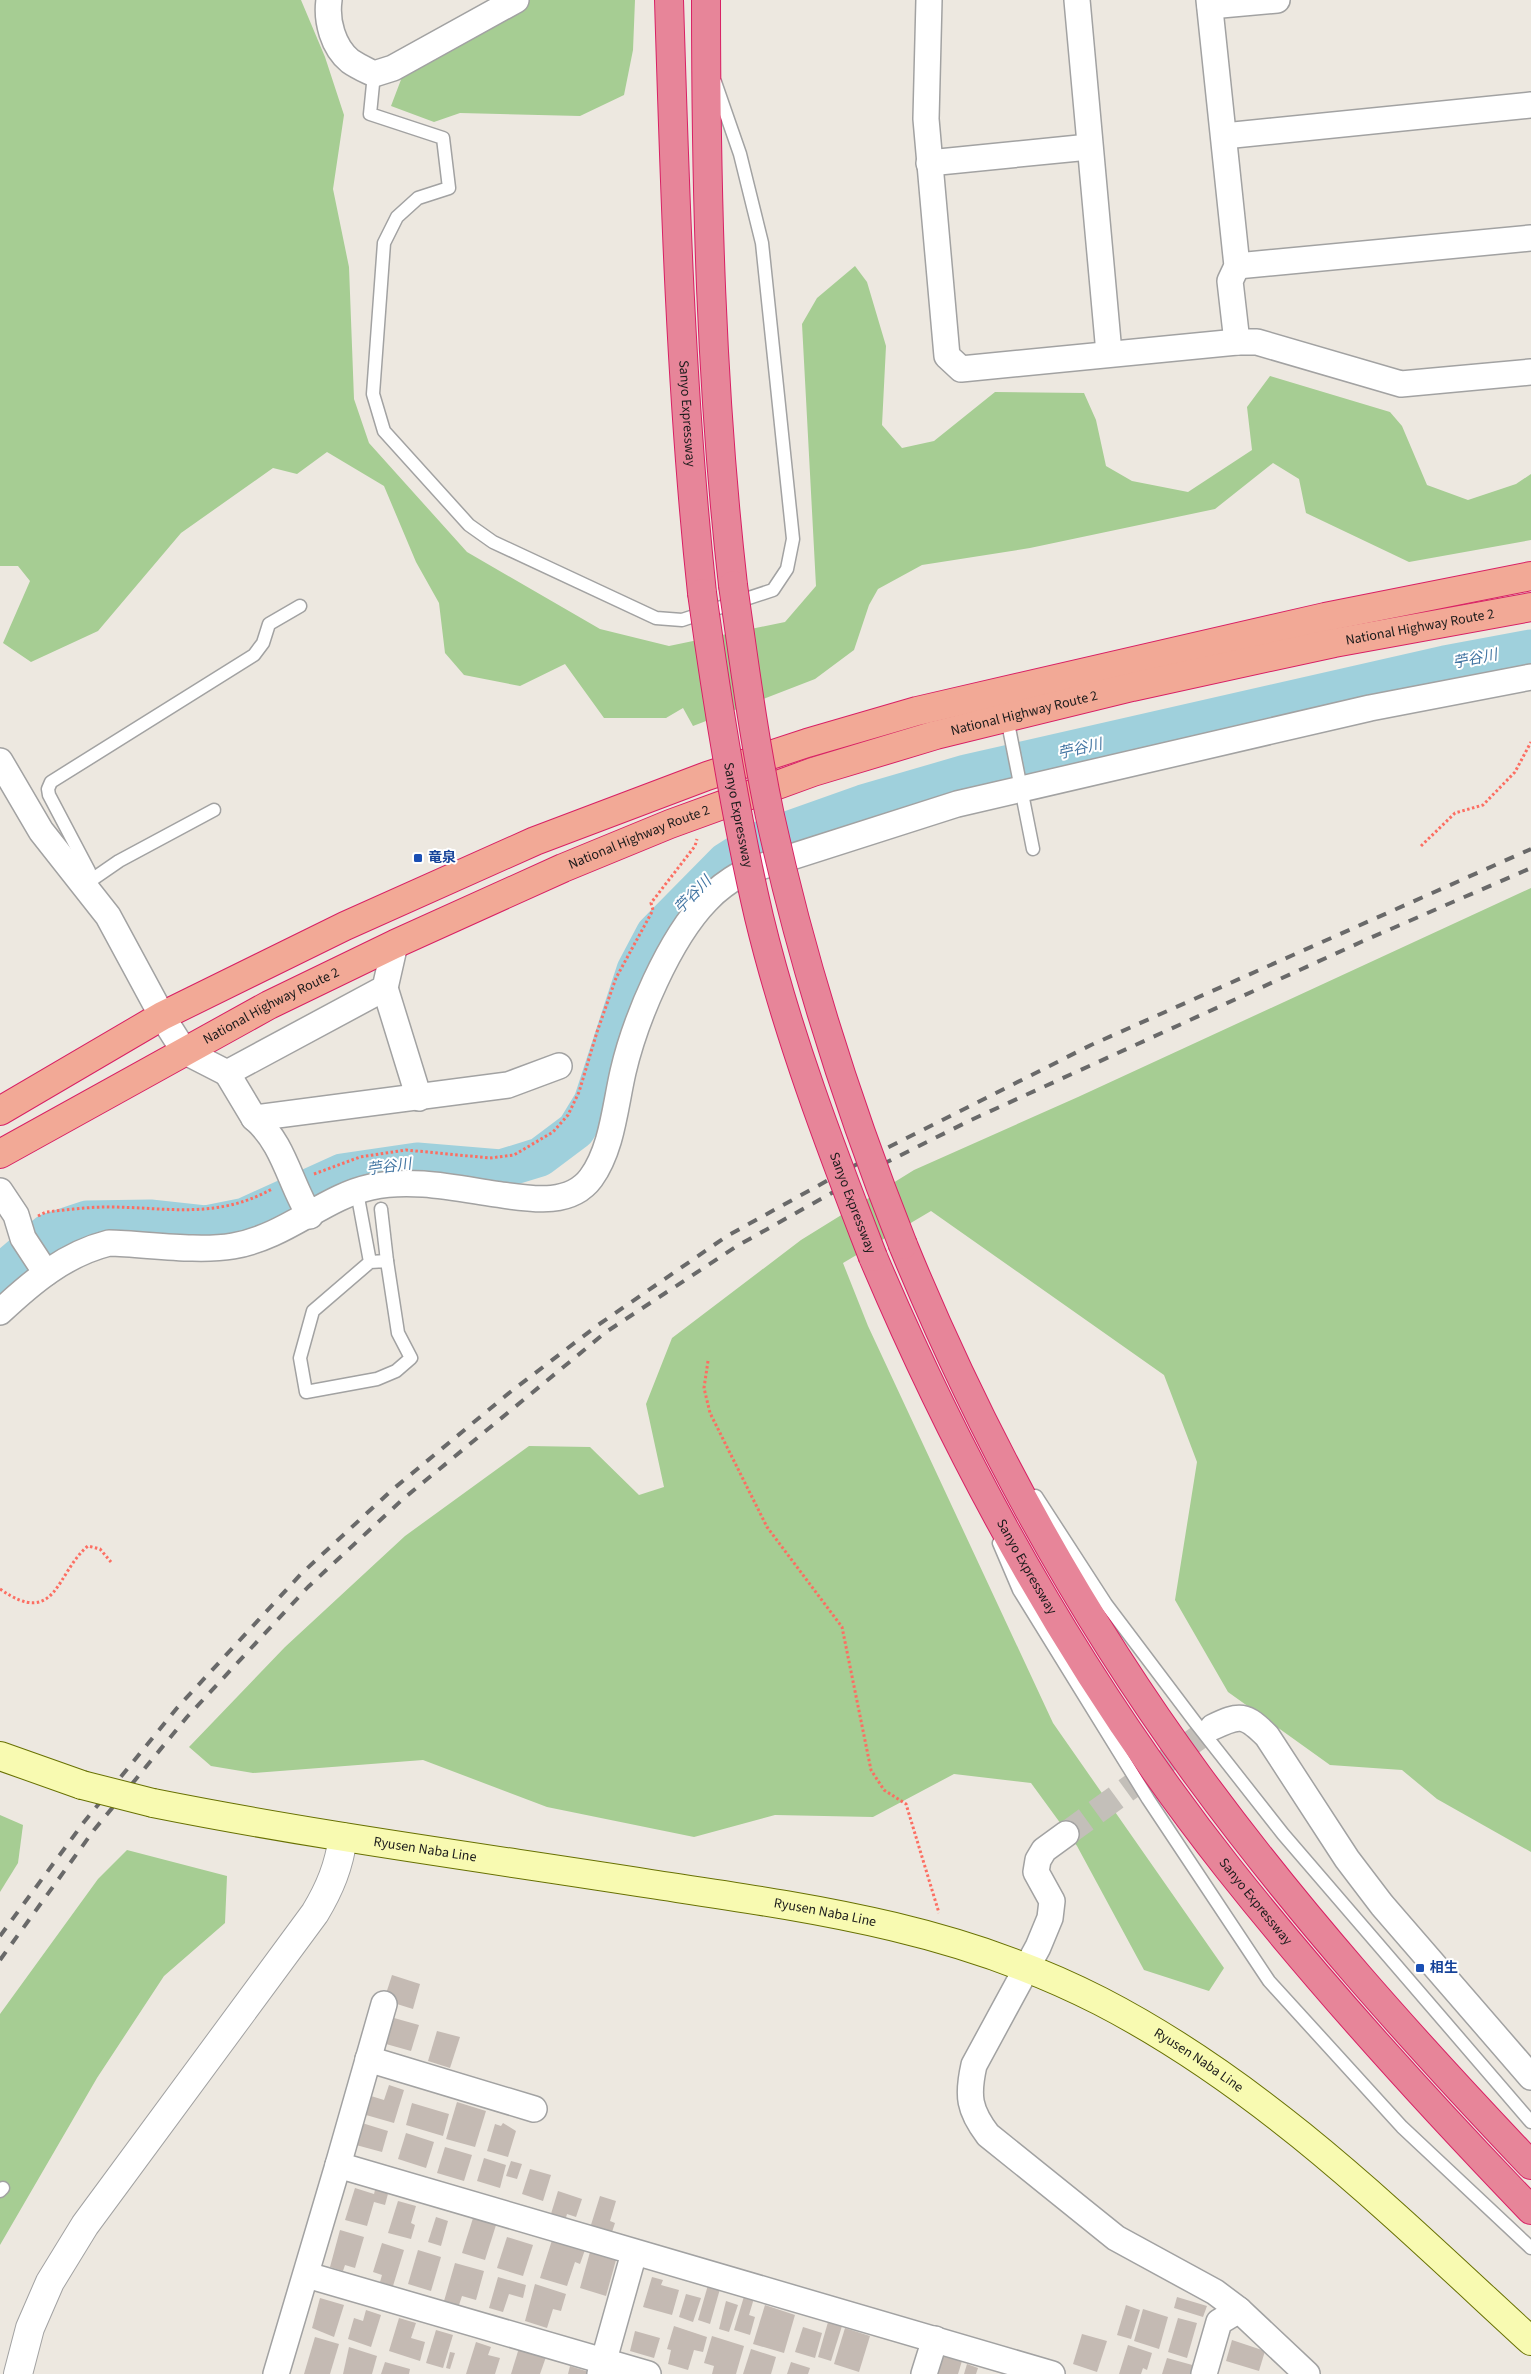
<svg xmlns="http://www.w3.org/2000/svg" width="1531" height="2374" font-family="'Source Sans 3','Noto Sans JP',sans-serif">
<style>
.forest{fill:#a6cd93}
.lines{fill:none;stroke-linecap:round;stroke-linejoin:round}
.river{stroke:#9fd0dc;stroke-width:39}
.building{fill:#c4bab3}
.minor-tunnel{stroke:#c3bfb9;stroke-width:25;stroke-dasharray:25 12;stroke-linecap:butt}
.service-casing{stroke:#a2a2a2;stroke-width:15}
.minor-casing{stroke:#a2a2a2;stroke-width:28}
.tertiary-casing{stroke:#a2a2a2;stroke-width:30}
.secondary-casing{stroke:#687103;stroke-width:30}
.trunk-casing{stroke:#d82064;stroke-width:30}
.motorway-casing{stroke:#d82064;stroke-width:30}
.path{stroke:#fc6e62;stroke-width:3;stroke-dasharray:2.5 2.5;stroke-linecap:butt}
.service{stroke:#fff;stroke-width:12}
.minor{stroke:#fff;stroke-width:25}
.tertiary{stroke:#fff;stroke-width:28}
.secondary{stroke:#f8fab1;stroke-width:28}
.trunk{stroke:#f2a996;stroke-width:28}
.motorway{stroke:#e78599;stroke-width:28}
.rail{stroke:#696969;stroke-width:4;stroke-dasharray:10 10;stroke-linecap:butt}
.secondary-bridge-casing{stroke:#687103;stroke-width:30;stroke-linecap:butt}
.motorway-bridge-casing{stroke:#d82064;stroke-width:30;stroke-linecap:butt}
.secondary-bridge{stroke:#f8fab1;stroke-width:28}
.motorway-bridge{stroke:#e78599;stroke-width:28}
.transit-dot{fill:#1a4fb4;stroke:#fff;stroke-width:2}
.labels{text-anchor:middle;dominant-baseline:central;stroke-width:4;stroke-linejoin:round;paint-order:stroke}
.street-label{font-size:14px;fill:#1b1b1b;stroke:#fff}
.transit-label{font-size:14px;font-weight:bold;fill:#164399;stroke:#fff;text-anchor:start}
.water-label{font-size:15px;font-style:italic;fill:#4476a3;stroke:#fff}
</style>
<rect width="100%" height="100%" fill="#ede8e0"/>
<g class="forest">
<path d="M0,0H301L325,57L344,115L333,189L349,267L354,399L369,443L467,552L600,629L669,646L785,622L816,586L802,324L817,298L855,266L867,282L886,346L882,425L902,448L934,441L995,392L1084,393L1096,420L1106,466L1132,481L1188,492L1252,450L1247,407L1270,376L1390,412L1402,426L1427,485L1468,500L1516,484L1531,474V540L1409,562L1306,513L1299,479L1273,463L1215,509L1030,548L922,565L878,589L869,605L854,650L815,679L693,726L683,708L666,718H604L565,664L520,686L464,675L445,653L439,603L416,562L384,486L327,452L297,474L273,468L181,533L98,631L31,662L3,643L30,581L18,566H0Z"/>
<path d="M508,0H635L633,50L624,95L580,116L460,113L434,122L391,106L402,77L503,15Z"/>
<path d="M1531,888V1852L1437,1799L1402,1770L1330,1765L1228,1692L1175,1600L1197,1462L1164,1375L931,1211L843,1263L868,1326L1053,1723L1224,1968L1209,1991L1144,1970L1077,1846L1031,1783L954,1774L873,1817L775,1815L694,1837L547,1807L423,1760L253,1773L211,1766L189,1747L285,1647L405,1536L529,1446L590,1447L639,1495L664,1487L646,1404L672,1338L801,1240L914,1170L1078,1097Z"/>
<path d="M0,1815L23,1825L18,1863L0,1892Z"/>
<path d="M127,1850L227,1876L225,1923L164,1976L97,2078L0,2245V2014L98,1879Z"/>
</g>
<g class="lines">
<path class="river" d="M0,1274L48,1233L87,1220L150,1219L205,1225L245,1217L342,1173L417,1162L501,1169L540,1157L576,1130L593,1102L636,970L655,934L726,862L759,841L863,804L966,774L1445,665L1531,649"/>
</g>
<g class="building">
<path d="M392,1975L420,1984L413,2009L384,2000Z"/>
<path d="M394,2018L419,2025L411,2051L386,2044Z"/>
<path d="M437,2031L460,2037L450,2068L428,2061Z"/>
<path d="M389,2085L404,2090L394,2123L366,2115L371,2096L384,2100Z"/>
<path d="M457,2102L486,2111L475,2147L446,2139Z"/>
<path d="M412,2103L449,2114L443,2136L406,2125Z"/>
<path d="M362,2123L388,2131L382,2152L356,2145Z"/>
<path d="M503,2123L516,2131L508,2157L487,2151L495,2124L501,2126Z"/>
<path d="M406,2133L434,2142L426,2168L398,2159Z"/>
<path d="M445,2147L472,2155L464,2181L437,2173Z"/>
<path d="M484,2158L506,2165L500,2188L477,2181Z"/>
<path d="M511,2161L522,2164L517,2179L506,2176Z"/>
<path d="M530,2169L551,2175L543,2201L522,2194Z"/>
<path d="M376,2186L389,2190L385,2205L374,2202L367,2226L345,2220L355,2188L374,2194Z"/>
<path d="M558,2191L582,2199L576,2217L567,2214L565,2221L550,2217Z"/>
<path d="M600,2196L616,2201L610,2221L615,2223L611,2235L590,2228Z"/>
<path d="M398,2201L416,2206L411,2223L415,2225L411,2239L388,2233Z"/>
<path d="M436,2217L448,2221L441,2246L428,2242Z"/>
<path d="M473,2218L496,2225L485,2260L462,2253Z"/>
<path d="M340,2230L364,2237L355,2268L345,2265L343,2271L330,2267Z"/>
<path d="M507,2237L533,2245L523,2276L497,2268Z"/>
<path d="M553,2237L586,2247L580,2264L575,2262L567,2286L540,2278Z"/>
<path d="M382,2243L404,2250L393,2286L380,2282L382,2275L373,2272Z"/>
<path d="M418,2250L441,2257L431,2291L408,2284Z"/>
<path d="M590,2252L616,2260L606,2296L580,2288Z"/>
<path d="M455,2263L484,2271L476,2300L462,2296L459,2305L444,2301Z"/>
<path d="M498,2277L526,2285L523,2298L509,2294L503,2312L489,2308Z"/>
<path d="M652,2277L663,2280L661,2285L679,2290L672,2315L643,2307Z"/>
<path d="M535,2284L566,2294L561,2311L553,2309L547,2328L525,2321Z"/>
<path d="M708,2285L720,2289L710,2324L698,2320Z"/>
<path d="M745,2293L755,2295L749,2315L755,2317L750,2335L734,2330Z"/>
<path d="M686,2294L701,2298L693,2322L679,2317Z"/>
<path d="M1177,2297L1207,2306L1203,2317L1174,2308Z"/>
<path d="M320,2298L344,2305L334,2337L312,2328Z"/>
<path d="M726,2301L738,2305L729,2332L719,2329Z"/>
<path d="M765,2305L795,2315L784,2353L753,2344Z"/>
<path d="M1126,2305L1140,2310L1131,2339L1117,2335Z"/>
<path d="M1143,2309L1168,2317L1159,2349L1134,2341Z"/>
<path d="M366,2310L381,2315L371,2347L348,2339L354,2318L363,2321Z"/>
<path d="M399,2318L416,2323L411,2338L425,2342L420,2361L389,2351Z"/>
<path d="M1178,2318L1197,2323L1187,2358L1168,2352Z"/>
<path d="M828,2322L842,2326L831,2361L818,2357Z"/>
<path d="M674,2326L707,2337L703,2352L694,2350L688,2370L668,2364L671,2350L667,2349Z"/>
<path d="M803,2327L822,2333L815,2358L795,2352Z"/>
<path d="M845,2328L870,2336L859,2372L834,2364Z"/>
<path d="M436,2330L453,2335L443,2368L426,2363Z"/>
<path d="M635,2331L660,2338L654,2358L630,2351Z"/>
<path d="M1082,2334L1107,2341L1097,2372L1073,2364Z"/>
<path d="M712,2336L744,2346L736,2374H712L714,2366L704,2363Z"/>
<path d="M315,2337L339,2344L330,2374H304Z"/>
<path d="M1232,2340L1265,2351L1259,2371L1226,2361Z"/>
<path d="M476,2342L491,2347L488,2355L500,2358L495,2374H466Z"/>
<path d="M1128,2345L1152,2353L1147,2370L1143,2368L1141,2374H1119Z"/>
<path d="M349,2347L377,2356L372,2374H343Z"/>
<path d="M519,2348L546,2357L540,2374H511Z"/>
<path d="M751,2349L776,2357L771,2374H743Z"/>
<path d="M450,2352L455,2353L450,2369L446,2368Z"/>
<path d="M944,2355L962,2361L958,2374H938Z"/>
<path d="M1167,2358L1196,2366L1194,2374H1162Z"/>
<path d="M385,2362L410,2369L409,2374H381Z"/>
<path d="M791,2362L810,2368L808,2374H787Z"/>
<path d="M967,2364L978,2368L976,2374H964Z"/>
<path d="M570,2366L589,2372L588,2374H568Z"/>
</g>
<g class="lines">
<path class="minor-tunnel" d="M1066,1834L1213,1727"/>
<g class="service-casing">
<g id="service">
<path d="M374,74L370,114L443,138L449,188L418,198L397,217L384,243L373,394L384,431L469,525L493,542L656,618L682,620L773,590L787,569L793,539L762,243L740,154L715,82"/>
<path d="M1007,718L1033,849"/>
<path d="M90,881L119,861L214,810"/>
<path d="M87,887L90,881L89,871L49,795L48,789L51,782L254,655L263,643L269,624L300,606"/>
<path d="M357,1192L370,1262L313,1311L300,1358L306,1392L377,1379L396,1371L411,1358L398,1333L387,1261L370,1262"/>
<path d="M381,1209L387,1261"/>
<path d="M1036,1496L1106,1604L1195,1722L1283,1834L1531,2122"/>
<path d="M999,1543L1019,1590L1148,1799L1269,1981L1402,2127L1531,2248"/>
<path d="M0,2191L3,2188"/>
</g>
</g>
<g class="minor-casing">
<g id="minor">
<path d="M329,0C326,21 333,47 350,61C357,66 366,70 374,74L393,68L516,0"/>
<path d="M929,0L926,119L947,356L961,369L1237,342H1257L1401,384L1531,372"/>
<path d="M1077,0L1109,353"/>
<path d="M1209,0L1237,266L1230,281L1237,342"/>
<path d="M1210,6L1277,0"/>
<path d="M1224,136L1531,105"/>
<path d="M929,163L1089,147"/>
<path d="M1237,266L1531,238"/>
<path d="M0,761L41,831L108,916L162,1016L184,1051L227,1073L385,988L395,944"/>
<path d="M385,988L419,1098"/>
<path d="M227,1073L254,1118L508,1085L559,1066"/>
<path d="M254,1118C284,1143 290,1184 310,1216"/>
<path d="M0,1191L16,1215L23,1238L46,1273"/>
<path d="M0,1312C32,1282 65,1254 109,1243C147,1244 197,1252 233,1246C286,1237 324,1197 371,1187C411,1178 455,1188 495,1194C526,1198 569,1208 591,1178C612,1149 615,1107 623,1072C635,1020 669,939 707,900C718,888 730,880 744,872L957,804L1370,708L1531,677"/>
<path d="M1213,1727C1240,1714 1245,1714 1267,1736L1347,1859L1382,1905L1531,2077"/>
<path d="M1066,1834L1044,1850L1038,1860L1036,1872L1052,1901L1050,1918L1038,1947L974,2065C967,2096 969,2110 988,2135L1116,2238L1215,2292L1239,2310"/>
<path d="M368,2059L534,2109"/>
<path d="M338,2165L384,2004"/>
<path d="M307,2275L648,2374"/>
<path d="M276,2374L338,2165L1052,2374"/>
<path d="M600,2374L634,2253"/>
<path d="M924,2374L935,2339"/>
<path d="M1204,2374L1219,2322L1239,2310L1307,2374"/>
</g>
</g>
<g class="tertiary-casing">
<path id="tertiary" d="M18,2374L30,2328L50,2282L85,2225L315,1913C330,1888 339,1866 343,1837"/>
</g>
<g class="secondary-casing">
<g id="secondary">
<path d="M0,1756L82,1785"/>
<path id="s1" d="M153,1803C318,1836 485,1858 651,1884C809,1908 956,1927 1100,2001C1265,2086 1396,2217 1531,2341"/>
</g>
</g>
<g class="trunk-casing">
<g id="trunk">
<path d="M0,1111L162,1016L345,926L535,841L707,776L807,743L917,711L1325,617L1531,576"/>
<path id="s2" d="M0,1154L269,1005L395,944L563,868L670,824L813,772L936,735L1132,687L1334,643L1531,607"/>
</g>
</g>
<g class="motorway-casing">
<g id="motorway">
<path id="s3" d="M669,0C675,198 681,396 702,593"/>
<path d="M706,0C706,195 711,391 733,585"/>
<path d="M903,1245C980,1433 1078,1612 1198,1776C1299,1914 1413,2041 1531,2165"/>
<path id="s4" d="M873,1257C965,1474 1082,1683 1228,1868C1323,1988 1425,2100 1531,2210"/>
</g>
</g>
<g class="path">
<path d="M1421,846L1455,813L1483,805L1515,772L1531,742"/>
<path d="M314,1174L360,1157L406,1150L490,1158L514,1155L553,1132L568,1115L579,1092L597,1032L616,978L653,910L651,903L695,846L697,839"/>
<path d="M38,1216L46,1212C66,1210 87,1207 107,1207C167,1207 216,1220 272,1189"/>
<path d="M708,1361L704,1388L710,1413L767,1527L842,1627L871,1770L884,1790L906,1804L939,1913"/>
<path d="M0,1589C57,1629 56,1572 88,1546L100,1549L111,1562"/>
</g>
<use href="#service" class="service"/>
<use href="#minor" class="minor"/>
<use href="#tertiary" class="tertiary"/>
<use href="#secondary" class="secondary"/>
<use href="#trunk" class="trunk"/>
<use href="#motorway" class="motorway"/>
<g class="rail">
<path d="M0,1936L84,1822L177,1708L301,1574L392,1490L509,1393L598,1325L727,1236L881,1151L1091,1045L1531,849"/>
<path d="M0,1960L94,1830L187,1717L308,1587L403,1499L606,1332L737,1246L887,1162L971,1120L1361,942L1531,868"/>
</g>
<g class="secondary-bridge-casing">
<path id="secondary-bridge" d="M82,1785L153,1803"/>
</g>
<g class="motorway-bridge-casing">
<g id="motorway-bridge">
<path d="M733,585C744,662 754,740 770,816C802,963 848,1106 903,1245"/>
<path id="s5" d="M702,593C717,702 734,810 759,917C787,1033 830,1146 873,1257"/>
</g>
</g>
<use href="#secondary-bridge" class="secondary-bridge"/>
<use href="#motorway-bridge" class="motorway-bridge"/>
</g>
<g class="transit-dot">
<rect x="413" y="853" width="10" height="10" rx="2.5"/>
<rect x="1415" y="1963" width="10" height="10" rx="2.5"/>
</g>
<g class="labels">
<g class="street-label">
<text stroke="none"><textPath href="#s3" startOffset="414">Sanyo Expressway</textPath></text>
<text stroke="none"><textPath href="#s2" startOffset="1524">National Highway Route 2</textPath></text>
<text stroke="none"><textPath href="#s2" startOffset="1119">National Highway Route 2</textPath></text>
<text stroke="none"><textPath href="#s5" startOffset="225">Sanyo Expressway</textPath></text>
<text stroke="none"><textPath href="#s2" startOffset="714">National Highway Route 2</textPath></text>
<text stroke="none"><textPath href="#s2" startOffset="309">National Highway Route 2</textPath></text>
<text stroke="none"><textPath href="#s5" startOffset="630">Sanyo Expressway</textPath></text>
<text stroke="none"><textPath href="#s4" startOffset="346">Sanyo Expressway</textPath></text>
<text stroke="none"><textPath href="#s1" startOffset="276">Ryusen Naba Line</textPath></text>
<text stroke="none"><textPath href="#s4" startOffset="752">Sanyo Expressway</textPath></text>
<text stroke="none"><textPath href="#s1" startOffset="681">Ryusen Naba Line</textPath></text>
<text stroke="none"><textPath href="#s1" startOffset="1086">Ryusen Naba Line</textPath></text>
</g>
<g class="transit-label">
<text x="428" y="858">竜泉</text>
<text x="1430" y="1968">相生</text>
</g>
<g class="water-label">
<text transform="translate(1475 659) rotate(-11)">苧谷川</text>
<text transform="translate(1080 749) rotate(-13)">苧谷川</text>
<text transform="translate(693 895) rotate(-46)">苧谷川</text>
<text transform="translate(389 1167) rotate(-8)">苧谷川</text>
</g>
</g>
</svg>
